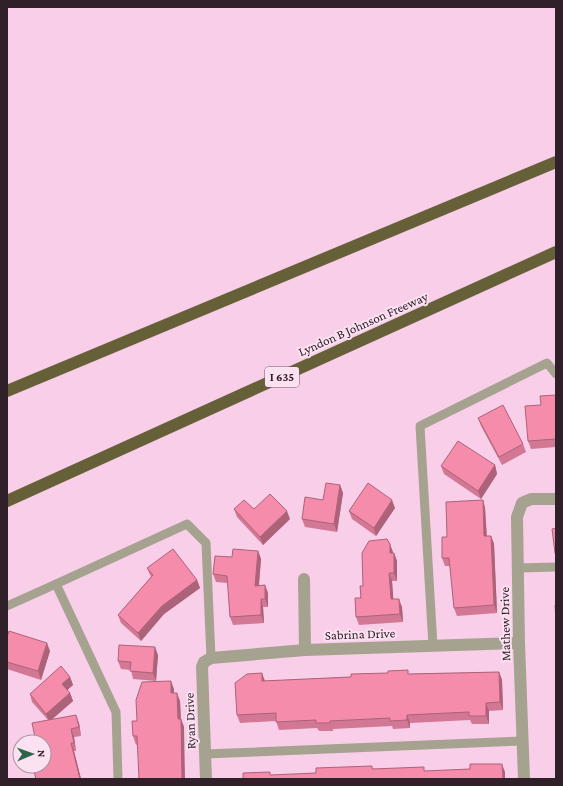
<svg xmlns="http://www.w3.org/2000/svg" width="563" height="786" font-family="'Crimson Pro',serif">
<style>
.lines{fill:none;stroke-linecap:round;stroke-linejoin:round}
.lane{stroke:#a5a390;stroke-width:9}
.street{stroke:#a5a390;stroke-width:12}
.highway{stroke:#666038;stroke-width:12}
.wall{fill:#d37894}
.shaded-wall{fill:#ac6278}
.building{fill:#f58cac;stroke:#ac6278}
.labels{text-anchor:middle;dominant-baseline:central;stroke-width:4;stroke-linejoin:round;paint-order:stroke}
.shield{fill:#fbe1f1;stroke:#6d5a66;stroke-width:1}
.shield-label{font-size:12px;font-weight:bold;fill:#30202a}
.street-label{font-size:13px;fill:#30202a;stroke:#fbe1f1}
</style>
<rect width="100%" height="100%" fill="#f9cee8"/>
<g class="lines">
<g class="lane">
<path d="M518,568L556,567"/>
<path d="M7,606L56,584"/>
<path d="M433,646L420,426L547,363L556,374"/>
<path d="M205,754L523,741"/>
<path d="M118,779L116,712L56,584L187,524L206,543L211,658"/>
</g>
<g class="street">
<path d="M304,579L305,650"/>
<path d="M206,779L202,667L204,662L211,658L305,650L519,643"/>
<path d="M524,779L519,643L517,517L522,503L531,499H556"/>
</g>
<g class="highway">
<path d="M7,391L556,162"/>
<path d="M7,501L556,252"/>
</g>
</g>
<g class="wall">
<path d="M556,395V447L531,449L528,441L541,405Z"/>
<path d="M478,418L523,444L526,452L502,465L481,426Z"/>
<path d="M495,465L497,474L481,499L444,474L441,466Z"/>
<path d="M340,485L343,493L337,532L305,527L302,519Z"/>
<path d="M483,500L485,508L487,536H491L494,544L497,613L457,616L454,608L450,566H445L442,558L447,537Z"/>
<path d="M395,508L376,536L352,519L349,511Z"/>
<path d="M234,509L290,519L263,545L237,517Z"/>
<path d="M258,551L261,559L259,586L265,585L268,593V607H263L264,623L233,625L230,617L228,583L216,582L213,574L232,557Z"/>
<path d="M393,552V553H394L397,561V581H392L393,599L402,607L403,622L359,625L356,617L363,586Z"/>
<path d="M147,568L197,580L200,588L164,614L141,641L121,623L118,615L151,577Z"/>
<path d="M7,637L50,651L41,680L7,669Z"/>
<path d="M158,655L156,681L133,679L131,670L121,669L118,661Z"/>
<path d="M499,672L502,680L503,710L489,711V724H472L470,720L410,723V728L393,729L392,726L333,729V731H319L317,728L279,730L276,721L240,723L237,715L265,681L409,674Z"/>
<path d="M70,677L73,685L67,690L70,693L73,701L51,720L79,723L81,736L74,737L76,751H74L81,779H36L44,766L48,720L32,702L30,694Z"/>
<path d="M174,689V693L180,701L181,719L184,727L136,745L133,736L137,721Z"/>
</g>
<g class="shaded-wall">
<path d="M495,465L497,474L481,499L478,491Z"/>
<path d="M340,485L343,493L337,532L334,524Z"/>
<path d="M392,500L395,508L376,536L374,528Z"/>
<path d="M483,500L485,508L487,544L484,536Z"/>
<path d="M287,511L290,519L263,545L260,537Z"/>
<path d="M491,536L494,544L497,613L494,605Z"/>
<path d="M390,544L393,552V561L390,553Z"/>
<path d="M258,551L261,559L258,594L255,586Z"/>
<path d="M394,553L397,561V581L394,573Z"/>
<path d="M389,573L392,581L394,607L391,599Z"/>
<path d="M197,580L200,588L164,614L141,641L138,633L162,606Z"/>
<path d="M265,585L268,593V607L265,599Z"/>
<path d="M261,599L263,607L264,623L261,615Z"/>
<path d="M399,599L402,607L403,622L400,614Z"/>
<path d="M47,643L50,651L41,680L38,671Z"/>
<path d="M155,647L158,655L156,681L153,673Z"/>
<path d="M499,672L502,680L503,710L500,702Z"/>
<path d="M262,673L265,681H262Z"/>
<path d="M70,677L73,685L65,692L62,684Z"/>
<path d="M171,681L174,689V701L171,693Z"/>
<path d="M70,693L73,701L49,722L46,714Z"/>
<path d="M177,693L180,701L181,725V719L184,727L185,779H182L178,719Z"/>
<path d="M486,703L489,711V724L486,716Z"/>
<path d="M76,715L79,723L81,736L79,727Z"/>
<path d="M407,715L410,723V728L407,720Z"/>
<path d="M71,729L74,737L76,751L74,743Z"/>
<path d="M71,743L74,751L81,779H80Z"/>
<path d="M502,764L505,772V779H503Z"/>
</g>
<g class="building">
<path d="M556,395V439L528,441L525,406L541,405L540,396Z"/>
<path d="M503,405L523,444L499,457L478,418Z"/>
<path d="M458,441L495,465L478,491L441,466Z"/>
<path d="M326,483L340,485L334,524L302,519L305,497L323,500Z"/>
<path d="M368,483L392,500L374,528L349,511Z"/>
<path d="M270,494L287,511L260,537L234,509L244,500L254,509Z"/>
<path d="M483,500L484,536H491L494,605L454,608L449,558H442V537H447L446,502Z"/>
<path d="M556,528V555L555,553L552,529Z"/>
<path d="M387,539L390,544V553H394V573H389L391,599H399L400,614L356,617L355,598H361L360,586H363L362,553L369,541Z"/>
<path d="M173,549L197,580L162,606L138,633L118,615L153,575L147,568Z"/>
<path d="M233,549L258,551L255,586L265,585V599H261V615L230,617L227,576L213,574L215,556L232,557Z"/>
<path d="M555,605H556V621Z"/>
<path d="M9,631L47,643L38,671L7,662V637Z"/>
<path d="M119,645L155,647L153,673L130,671L131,662L118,661Z"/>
<path d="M61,666L70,677L62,684L70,693L46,714L30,694Z"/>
<path d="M408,670V674L499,672L500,702L486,703V716H469V712L407,715V720L390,721V718L330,721V723H316V720L276,722V713L237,715L235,683L247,674L262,673V681L351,677V674L388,673V671Z"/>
<path d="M171,681V693H177L178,719H181L182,779H139L137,736H133L132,721H137L136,700L142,682Z"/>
<path d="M76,715L79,727L71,729L74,743H71L80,779H36L33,767L38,766H44V742H36L32,723Z"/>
<path d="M470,764H502L503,779H243V773L270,772V775L316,773V768L372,766V769L424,767V771L470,769Z"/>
</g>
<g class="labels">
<rect class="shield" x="265" y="367" width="34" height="20" rx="3"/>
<g class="shield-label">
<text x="282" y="377">I 635</text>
</g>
<g class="street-label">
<text transform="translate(363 324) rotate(-24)">Lyndon B Johnson Freeway</text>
<text transform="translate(505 624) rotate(-91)">Mathew Drive</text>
<text transform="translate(360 634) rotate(-2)">Sabrina Drive</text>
<text transform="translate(190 721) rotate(-92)">Ryan Drive</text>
</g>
</g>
<rect width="563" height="786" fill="none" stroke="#30202a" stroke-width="16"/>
<g transform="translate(32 754) rotate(88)"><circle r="19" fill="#fbe1f1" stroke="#aa94a1"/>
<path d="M0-3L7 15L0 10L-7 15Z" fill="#2e644a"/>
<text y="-6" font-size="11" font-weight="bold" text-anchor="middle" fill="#30202a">N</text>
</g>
</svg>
